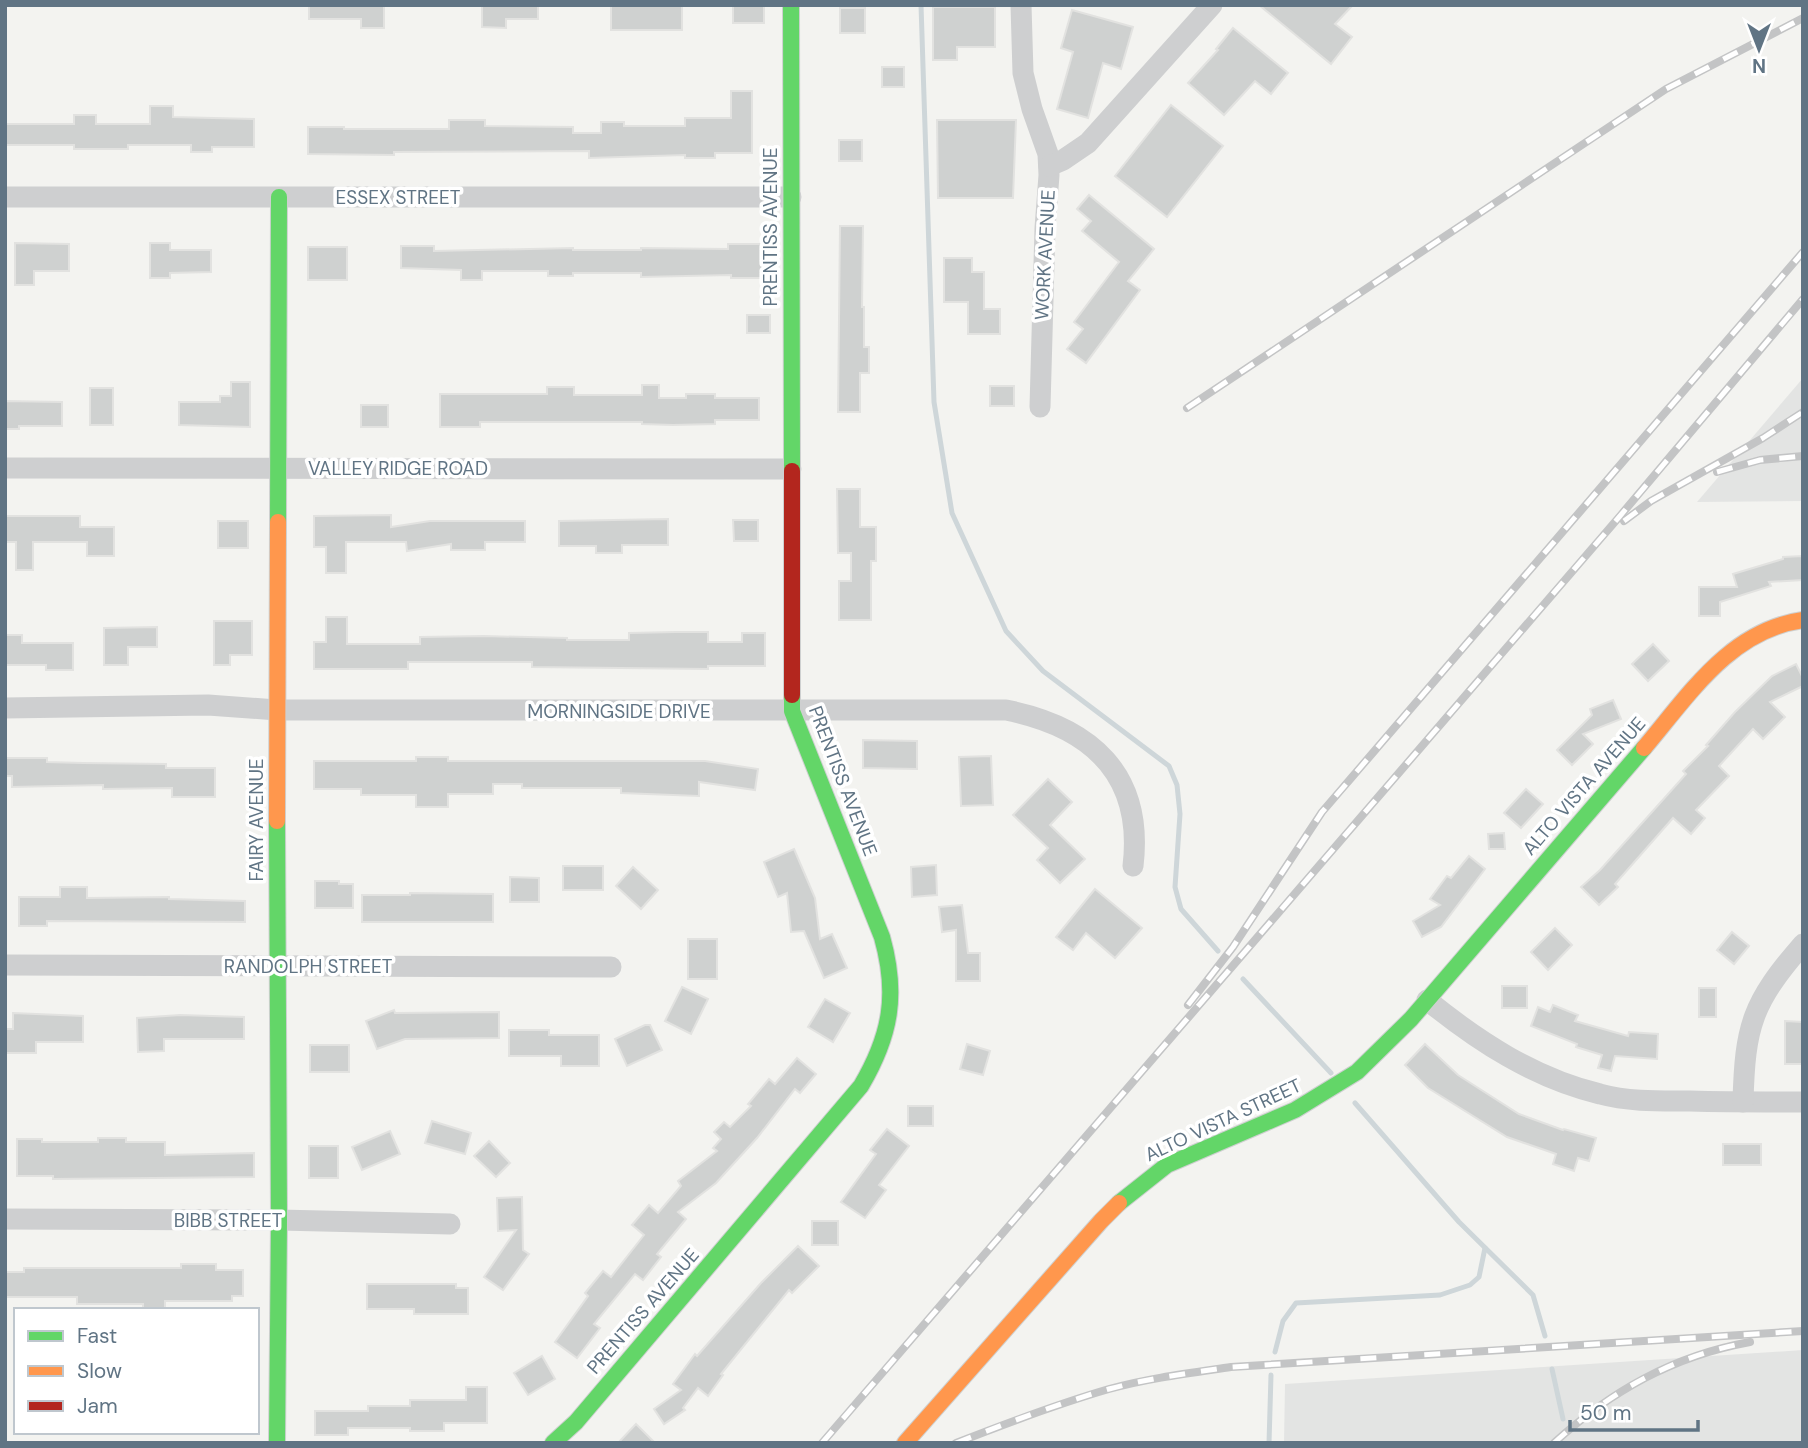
<svg xmlns="http://www.w3.org/2000/svg" width="1808" height="1448" font-family="'DM Sans',sans-serif">
<style>
.built{fill:#e3e4e3}
.lines{fill:none;stroke-linecap:round;stroke-linejoin:round}
.stream{stroke:#ced6d9;stroke-width:5}
.building{fill:#cfd1d0;stroke:#e2e2e0;stroke-width:2}
.fast-casing{stroke:#ced0d0;stroke-width:18}
.slow-casing{stroke:#ced0d0;stroke-width:18}
.jam-casing{stroke:#ced0d0;stroke-width:18}
.street{stroke:#cecfd0;stroke-width:21}
.fast{stroke:#63d668;stroke-width:16}
.slow{stroke:#ff974d;stroke-width:16}
.jam{stroke:#b3261e;stroke-width:16}
.rail-casing{stroke:#c3c4c5;stroke-width:8}
.rail{stroke:#fff;stroke-width:5;stroke-dasharray:16;stroke-linecap:butt}
.labels{text-anchor:middle;dominant-baseline:central;stroke-width:7;stroke-linejoin:round;paint-order:stroke}
.street-label{font-size:19px;fill:#607484;stroke:#fff}
</style>
<rect width="100%" height="100%" fill="#f3f3f0"/>
<g class="built">
<path d="M1803,378V501L1697,502Z"/>
<path d="M1803,1350V1443H1284L1285,1384Z"/>
</g>
<g class="lines">
<g class="stream">
<path d="M921,5L934,402L952,513L1006,631L1043,671L1169,766L1177,785L1180,814L1175,887L1181,909L1218,951"/>
<path d="M1243,979L1331,1073"/>
<path d="M1355,1103L1459,1222L1533,1295L1545,1336"/>
<path d="M1275,1352L1283,1321L1296,1303L1440,1295L1470,1285L1479,1277L1485,1248"/>
<path d="M1552,1369L1563,1419"/>
<path d="M1269,1443L1271,1375"/>
</g>
</g>
<g class="building">
<path d="M309,5H384V28H361V19H309Z"/>
<path d="M482,5H538V19H506V28L482,27Z"/>
<rect x="611" y="5" width="71" height="25"/>
<rect x="733" y="5" width="31" height="18"/>
<path d="M1259,5H1353L1335,24L1352,37L1331,64Z"/>
<path d="M933,7H995V47H957V60H933Z"/>
<rect x="840" y="8" width="25" height="25"/>
<path d="M1072,10L1133,27L1121,69L1103,63L1088,118L1057,109L1073,52L1061,48Z"/>
<path d="M1233,28L1288,73L1271,94L1255,81L1224,115L1188,83L1218,50L1216,49Z"/>
<rect x="882" y="67" width="22" height="20"/>
<path d="M731,91H752V153H715V158H685V155L589,158V151L394,152V155L308,154V127H344V129H449V120H485V126L573,127V133H601V122H624V126H685V118H731Z"/>
<path d="M1171,105L1223,146L1167,217L1115,176Z"/>
<path d="M150,106H173V117L254,119V147H212V152H191V145H128V149H74V145H5V124H74V115H96V124H150Z"/>
<path d="M937,120H1016L1013,198H938Z"/>
<rect x="839" y="140" width="23" height="21"/>
<path d="M1089,195L1154,249L1128,281L1140,290L1086,363L1067,349L1083,329L1074,322L1119,262L1082,231L1091,221L1077,209Z"/>
<path d="M840,226H863L862,307H864V347H869V373H860V412H838Z"/>
<path d="M15,243L69,244V271H34V285H15Z"/>
<path d="M150,243H170V250H211V272L170,273V278H150Z"/>
<path d="M728,244H763V278H731V275L641,277V273H573V276H548V271H482V280H461V270L401,268V246H434V251L573,248V250H641V248L728,249Z"/>
<rect x="308" y="247" width="39" height="33"/>
<path d="M944,258H972V272H984V309H1000V334H968V302H944Z"/>
<rect x="747" y="315" width="23" height="18"/>
<path d="M231,382H250V427L179,425V402H220V396H231Z"/>
<path d="M642,385H659V398H686V394H715V398H759V420H715V424L673,425L642,424V422H480V427H440V394H547V387H574V395H642Z"/>
<rect x="990" y="386" width="24" height="20"/>
<rect x="90" y="388" width="23" height="37"/>
<path d="M5,401L62,402V426H19V429H5Z"/>
<rect x="361" y="405" width="27" height="22"/>
<path d="M837,489H860V527H876V561H871V620H839V581H851V553H838Z"/>
<path d="M391,515V527L430,521H525V542H485V550H451V544L407,551L406,542H346V573H326V547H314V516Z"/>
<path d="M5,516H80V527H114V556H87V542H33V570H16V542H5Z"/>
<path d="M668,519V545H622V553H596V546H559V521Z"/>
<path d="M733,520H758V541H734Z"/>
<rect x="218" y="521" width="30" height="27"/>
<path d="M1803,556V580L1769,582L1771,586L1720,602V616H1699V587H1737L1733,574L1783,559V557Z"/>
<path d="M326,617H347V644H420V637L484,636L567,638V640H629V633L676,632H708V642H742V633H765V666H708V669L532,667V662H408V669H314V642H326Z"/>
<path d="M214,621H252V655H230V665H214Z"/>
<path d="M157,627V647H128V665H104V628Z"/>
<path d="M5,635H22V643H73V670H46V665H5Z"/>
<path d="M1653,644L1669,661L1648,681L1632,664Z"/>
<path d="M1796,664L1803,678V686L1770,702L1785,717L1763,739L1753,729L1719,766L1729,776L1696,810L1705,818L1691,834L1673,818L1615,884L1618,887L1599,905L1581,887L1600,870L1686,774L1683,771L1708,746L1706,745L1735,712L1772,676Z"/>
<path d="M1613,700L1621,719L1583,734L1593,744L1572,765L1557,750L1592,715L1590,709Z"/>
<path d="M863,740L917,741V769L863,768Z"/>
<path d="M991,756L993,805L961,806L959,757Z"/>
<path d="M416,757H448V761H705L758,769L755,790L699,782V796L621,793V788H522V784H493V794H448V807H416V795H361V789H314V761H416Z"/>
<path d="M5,758H47V762L83,763L166,764V768H215V797H172V788L103,789V785L12,787V776H5Z"/>
<path d="M1048,779L1072,802L1050,825L1085,859L1060,883L1037,860L1048,848L1013,815Z"/>
<path d="M1526,789L1543,804L1521,828L1504,813Z"/>
<path d="M1504,833L1505,849H1489L1488,834Z"/>
<path d="M794,849L815,898L820,939L832,934L847,968L824,978L804,931L791,932L787,893L778,897L764,862Z"/>
<path d="M1469,856L1485,869L1441,927L1422,937L1413,921L1440,905L1430,899L1447,876L1451,878Z"/>
<path d="M936,865L937,895L912,897L911,867Z"/>
<rect x="563" y="866" width="40" height="24"/>
<path d="M633,867L658,890L641,909L616,886Z"/>
<path d="M510,877L539,878V902H510Z"/>
<path d="M315,881H339V884H353V908H315Z"/>
<path d="M60,887H87V898L169,897V899L245,901V922L47,921V926H19V897H60Z"/>
<path d="M1095,889L1142,928L1115,958L1086,933L1073,950L1056,937Z"/>
<path d="M410,893L493,894V922H362V895H410Z"/>
<path d="M962,905L968,953H980V981H956V930L942,932L939,907Z"/>
<path d="M1555,928L1572,945L1548,970L1531,952Z"/>
<path d="M1732,932L1749,946L1734,964L1717,950Z"/>
<rect x="688" y="939" width="29" height="40"/>
<rect x="1502" y="986" width="25" height="22"/>
<path d="M682,987L708,999L691,1034L665,1021Z"/>
<rect x="1699" y="988" width="17" height="29"/>
<path d="M825,999L850,1013L833,1042L808,1027Z"/>
<path d="M1553,1005L1578,1015L1575,1021L1628,1036L1629,1032L1658,1034L1657,1059L1615,1056L1611,1071L1598,1068L1602,1055L1576,1047L1577,1044L1531,1026L1538,1007L1550,1012Z"/>
<path d="M394,1010L395,1013L499,1012V1038L405,1039L377,1049L366,1021Z"/>
<path d="M13,1013L83,1016V1042H36V1053H5V1029H13Z"/>
<path d="M180,1015L244,1017V1039H164V1051L138,1052L137,1018Z"/>
<path d="M1785,1021L1803,1022V1064H1785Z"/>
<path d="M645,1025H650L662,1050L627,1066L615,1039Z"/>
<path d="M509,1030H549V1035H599V1066H561V1056H509Z"/>
<path d="M967,1044L990,1051L983,1075L960,1069Z"/>
<path d="M1425,1044L1458,1075L1519,1114L1563,1130L1564,1129L1596,1138L1589,1161L1578,1158L1574,1171L1553,1164L1556,1154L1507,1137L1428,1088L1405,1065Z"/>
<rect x="310" y="1045" width="39" height="27"/>
<path d="M797,1058L816,1074L800,1093L795,1089L757,1138L716,1183L678,1212L686,1219L657,1254L661,1257L643,1280L635,1274L594,1324L600,1328L577,1358L555,1342L588,1296L585,1293L603,1271L611,1277L644,1235L632,1225L649,1205L658,1213L681,1186L678,1181L717,1151L713,1148L721,1139L714,1132L724,1122L730,1127L751,1106L748,1104L769,1079L775,1084Z"/>
<rect x="908" y="1106" width="25" height="20"/>
<path d="M432,1121L471,1133L465,1154L425,1143Z"/>
<path d="M887,1129L909,1146L879,1185L886,1190L865,1218L841,1202L876,1154L870,1150Z"/>
<path d="M390,1131L400,1154L362,1170L352,1147Z"/>
<path d="M98,1138H126V1142H165V1155L254,1153V1177L53,1179V1176H17V1139H42V1142H98Z"/>
<path d="M489,1141L510,1163L496,1177L474,1156Z"/>
<rect x="1723" y="1144" width="38" height="21"/>
<rect x="309" y="1146" width="29" height="32"/>
<path d="M522,1197L523,1250L529,1254L503,1290L484,1277L516,1230L498,1231L497,1198Z"/>
<rect x="812" y="1221" width="26" height="24"/>
<path d="M798,1246L819,1266L792,1293L789,1290L721,1374L723,1375L708,1396L698,1388L683,1408L685,1410L664,1424L654,1409L681,1390L673,1384L695,1354L697,1356L761,1283Z"/>
<path d="M181,1264H216V1270H243V1296H232V1301H165V1309H143V1304H77V1297H5V1272H24V1268H181Z"/>
<path d="M367,1284H456V1288H468V1314H414V1309H367Z"/>
<path d="M542,1356L555,1379L528,1395L514,1373Z"/>
<path d="M466,1387H487V1423H444V1431H410V1428H348V1435H315V1411H368V1406H410V1400H466Z"/>
<path d="M636,1424L655,1443H618Z"/>
</g>
<g class="lines">
<g class="fast-casing">
<g id="fast">
<path d="M791,5L792,471"/>
<path d="M278,522L279,197"/>
<path d="M1119,1203L1167,1165L1295,1110L1357,1072L1411,1019L1644,748"/>
<path d="M277,1443L279,1220L277,821"/>
<path d="M553,1443L576,1422L861,1086C891,1035 898,994 882,937L792,711V695"/>
</g>
</g>
<g class="slow-casing">
<g id="slow">
<path d="M1644,748C1689,695 1730,630 1803,620"/>
<path d="M277,821L278,522"/>
<path d="M905,1443L1101,1221L1119,1203"/>
</g>
</g>
<g class="jam-casing">
<path id="jam" d="M792,471V695"/>
</g>
<g class="street">
<path d="M1021,5L1023,73L1032,109L1048,154L1049,175L1045,228L1040,407"/>
<path d="M1049,166L1063,160L1088,143L1212,5"/>
<path d="M5,197H791"/>
<path d="M5,468L791,469"/>
<path d="M5,708L208,705L277,710H1006C1091,727 1144,774 1133,866"/>
<path d="M5,965L611,967"/>
<path d="M1427,1000C1479,1042 1534,1078 1600,1094C1629,1102 1660,1101 1690,1101C1728,1102 1765,1102 1803,1102"/>
<path d="M1743,1102C1745,1025 1752,1003 1803,944"/>
<path d="M5,1219L279,1220L450,1224"/>
</g>
<use href="#fast" class="fast"/>
<use href="#slow" class="slow"/>
<use href="#jam" class="jam"/>
<g class="rail-casing">
<g id="rail">
<path d="M1187,408L1666,89L1803,18"/>
<path d="M1717,472L1760,460L1803,456"/>
<path d="M1624,521L1651,501L1763,438L1803,412"/>
<path d="M1188,1005L1233,947L1322,812L1803,252"/>
<path d="M822,1443L1620,516L1803,299"/>
<path d="M956,1443C1007,1423 1057,1404 1109,1389C1149,1378 1190,1373 1231,1367L1803,1331"/>
<path d="M1554,1443C1611,1391 1673,1356 1750,1342"/>
</g>
</g>
<use href="#rail" class="rail"/>
</g>
<g class="labels">
<g class="street-label">
<text x="398" y="197">ESSEX STREET</text>
<text transform="translate(770 227) rotate(-90)">PRENTISS AVENUE</text>
<text transform="translate(1045 255) rotate(-87)">WORK AVENUE</text>
<text x="398" y="468">VALLEY RIDGE ROAD</text>
<text x="619" y="711">MORNINGSIDE DRIVE</text>
<text transform="translate(843 781) rotate(69)">PRENTISS AVENUE</text>
<text transform="translate(1584 786) rotate(-49)">ALTO VISTA AVENUE</text>
<text transform="translate(256 820) rotate(-90)">FAIRY AVENUE</text>
<text x="308" y="966">RANDOLPH STREET</text>
<text transform="translate(1223 1120) rotate(-25)">ALTO VISTA STREET</text>
<text x="228" y="1220">BIBB STREET</text>
<text transform="translate(643 1311) rotate(-49)">PRENTISS AVENUE</text>
</g>
</g>
<rect width="1808" height="1448" fill="none" stroke="#607484" stroke-width="14"/>
<rect x="14" y="1308" width="245" height="126" fill="#ffffff" stroke="#bfc7ce" stroke-width="2"/>
<rect x="28" y="1331" width="35" height="10" fill="#63d668" stroke="#bfc7ce" stroke-width="2"/>
<text x="77" y="1343" font-size="21" fill="#607484">Fast</text>
<rect x="28" y="1366" width="35" height="10" fill="#ff974d" stroke="#bfc7ce" stroke-width="2"/>
<text x="77" y="1378" font-size="21" fill="#607484">Slow</text>
<rect x="28" y="1401" width="35" height="10" fill="#b3261e" stroke="#bfc7ce" stroke-width="2"/>
<text x="77" y="1413" font-size="21" fill="#607484">Jam</text>
<g transform="translate(1759 49) rotate(180)" stroke="#ffffff" stroke-width="5" paint-order="stroke">
<path d="M0-5L12 26L0 18L-12 26Z" fill="#607484"/>
<text y="-10" font-size="19" font-weight="bold" text-anchor="middle" fill="#607484">N</text>
</g>
<path d="M1570 1420v10h128v-10" fill="none" stroke="#607484" stroke-width="3.5"/>
<text x="1580" y="1420" font-size="21" fill="#607484" stroke="#ffffff" stroke-width="5" paint-order="stroke">50 m</text>
</svg>
